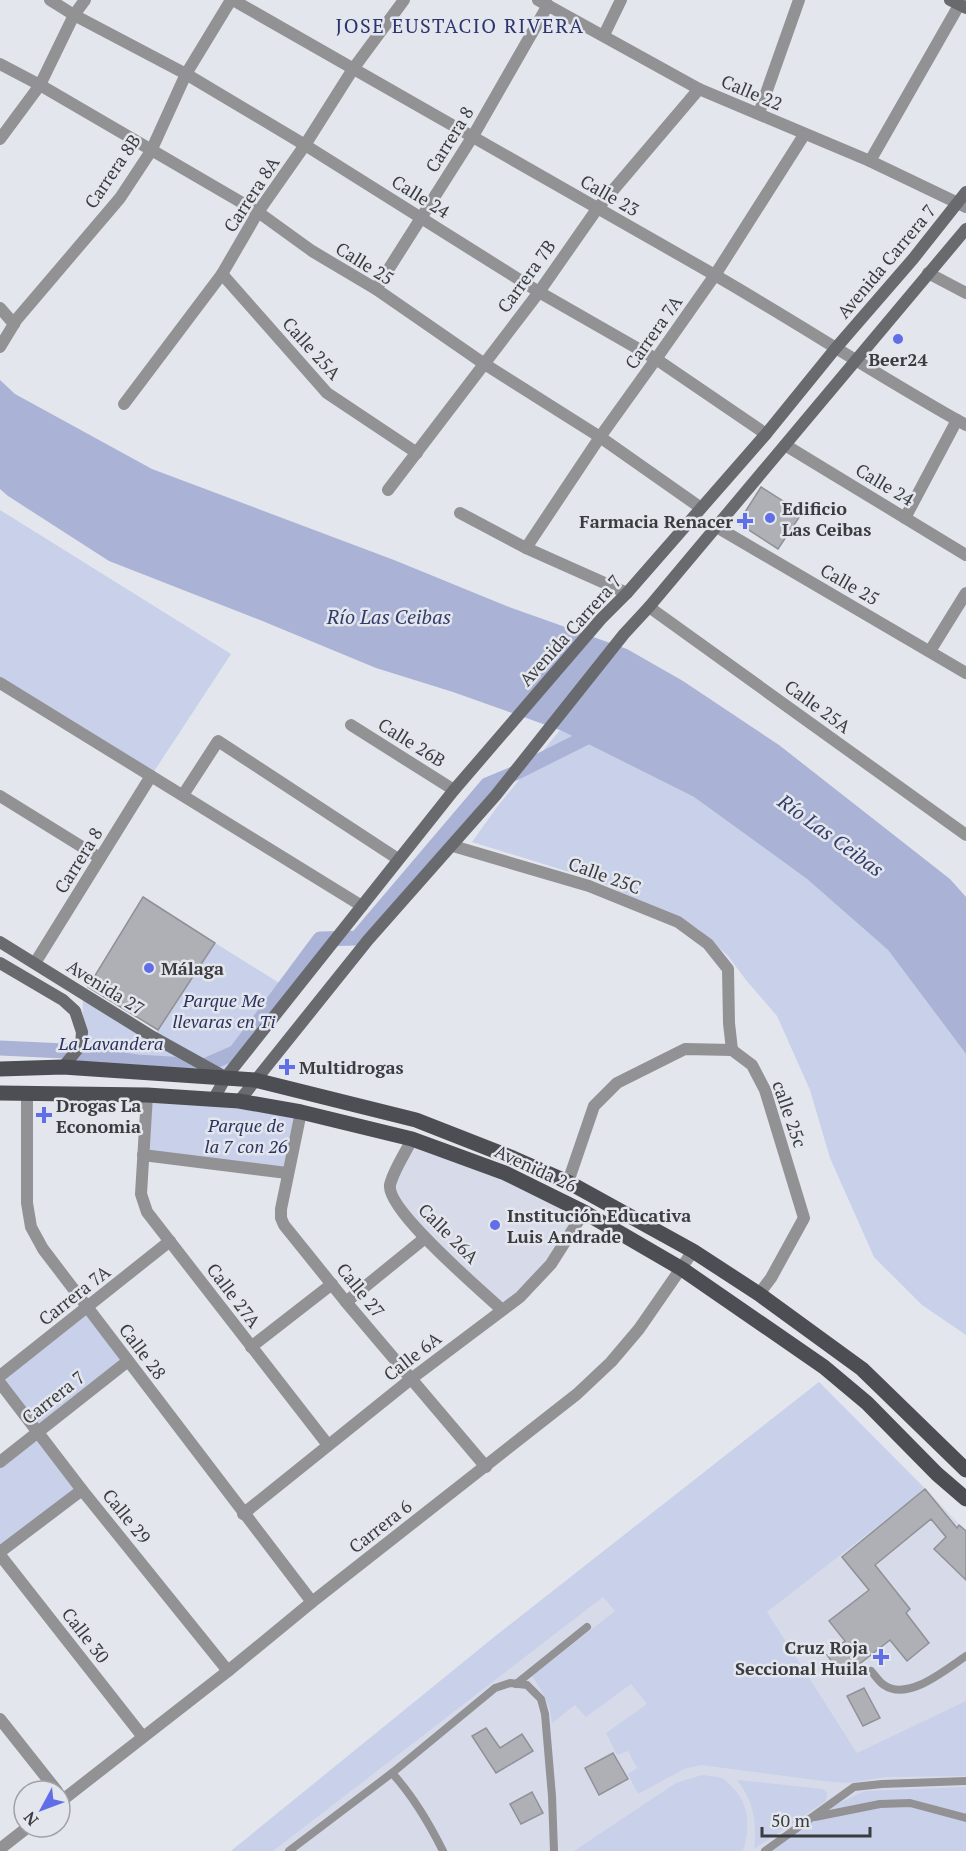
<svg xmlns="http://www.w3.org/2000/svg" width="966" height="1851" font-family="'PT Serif',serif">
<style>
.built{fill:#d7dbe9}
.green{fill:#c9d0ea}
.water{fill:#aab3d5}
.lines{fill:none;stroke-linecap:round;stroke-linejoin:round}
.canal{stroke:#aab3d5;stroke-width:15}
.building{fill:#aeb0b6;stroke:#8f9197;stroke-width:1.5}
.service{stroke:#929295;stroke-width:8}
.minor{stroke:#929295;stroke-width:12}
.tertiary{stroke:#929295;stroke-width:12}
.secondary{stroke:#696a6e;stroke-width:12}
.primary{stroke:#4d4e53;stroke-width:15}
.poi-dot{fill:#606fe7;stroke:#e4e6ed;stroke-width:2}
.labels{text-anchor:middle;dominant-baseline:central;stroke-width:5;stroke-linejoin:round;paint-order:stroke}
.street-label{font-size:18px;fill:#3b3c3f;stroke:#e4e6ed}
.poi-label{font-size:18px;font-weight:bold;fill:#3b3c3f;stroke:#e4e6ed;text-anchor:start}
.park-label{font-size:18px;font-style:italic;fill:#2a325f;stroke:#e4e6ed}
.neighbourhood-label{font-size:20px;letter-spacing:1.5px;fill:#2d356f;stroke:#e4e6ed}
.water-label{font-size:20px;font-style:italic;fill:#333c6a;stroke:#e4e6ed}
</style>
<rect width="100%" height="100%" fill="#e4e6ed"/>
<g class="built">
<path d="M412,1139L584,1212L568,1239L502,1310L393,1197L395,1173Z"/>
<path d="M819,1382L922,1485L966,1531V1851H231L498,1634Z"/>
</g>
<g class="green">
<path d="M0,510L231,654L151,776L0,683Z"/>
<path d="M560,730L694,797L807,879L888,950L966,1054V1335L922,1305L874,1257L830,1158L810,1090L777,1016L746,980L728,956L697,928L595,880L472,842L497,807Z"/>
<path d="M215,943L294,992L226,1077L177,1052L171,1074L63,1067L82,1047L83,994L153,1037Z"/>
<path d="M147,1095L301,1112L287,1173L143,1155Z"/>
<path d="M88,1308L128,1361L38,1432L82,1490L0,1552V1462L38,1432L0,1383Z"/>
<path d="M819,1382L925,1489L767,1612L857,1753L966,1701V1776L886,1777L847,1783L823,1781L701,1765L684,1769L638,1794L628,1774L637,1768L628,1751L617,1755L606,1733L647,1704L631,1684L586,1717L575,1705L552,1723C550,1702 543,1693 532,1676L615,1611L603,1597L273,1851H231L498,1634Z"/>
<path d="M702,1775C708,1776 715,1776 721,1778C725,1779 729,1784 732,1787C750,1803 750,1830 743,1851H574L676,1783Z"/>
<path d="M737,1780L823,1789L827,1793L826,1801L754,1849C757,1823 754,1801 737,1780Z"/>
<path d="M966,1787V1851H771C801,1829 831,1804 866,1791Z"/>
</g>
<path class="water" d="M0,380L15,394L152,469L394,560L509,607L627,649L683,681L779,745L950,879L966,897V1054L888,950L807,879L694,797L560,730L453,692L376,668L260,620L109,561L8,496L0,489Z"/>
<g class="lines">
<path class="canal" d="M0,1048L65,1051L137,1062L204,1066L236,1052L320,939L357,938L487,785L511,775L597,732"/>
</g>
<g class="building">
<path d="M761,487L802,513L778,549L738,523Z"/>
<path d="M143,897L215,943L158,1030L88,987Z"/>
<path d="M925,1489L957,1528L959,1525L966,1531V1580L934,1549L946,1537L931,1519L875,1565L910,1609L906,1613L929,1643L907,1661L890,1640L843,1677L827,1655L845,1641L829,1621L869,1590L842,1557Z"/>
<path d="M864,1688L880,1718L863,1726L847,1696Z"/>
<path d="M486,1728L500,1748L522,1734L533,1751L496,1773L472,1736Z"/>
<path d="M613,1753L628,1779L599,1795L585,1768Z"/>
<path d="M532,1792L543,1813L521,1824L510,1804Z"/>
</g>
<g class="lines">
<g class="service">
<path d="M871,1671C875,1675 879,1682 884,1685C908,1702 946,1669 966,1656"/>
<path d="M516,1684L587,1627"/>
<path d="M392,1773C414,1797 429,1823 443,1851"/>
<path d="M815,1817L880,1804L910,1803L966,1818"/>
<path d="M289,1851L392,1773L495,1688L510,1683L527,1685L541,1699L545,1714L552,1796L554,1851"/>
<path d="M765,1851L854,1787L882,1784L966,1781"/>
</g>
<g class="minor">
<path d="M50,0L74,15L186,74L305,145L539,292L656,359L766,434"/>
<path d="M233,0C392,92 553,182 713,274C798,323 880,377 966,425"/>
<path d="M538,0L699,89L870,161L966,207"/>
<path d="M604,35L621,0"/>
<path d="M0,64L40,85L258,212L312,251L376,289L483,363L600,437L701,508"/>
<path d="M759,113L799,0"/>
<path d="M0,139L40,85L74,15L85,0"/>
<path d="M870,161L962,0"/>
<path d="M928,273L966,293"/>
<path d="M222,274L327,393L417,453"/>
<path d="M376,289L473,136L548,5"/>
<path d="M0,308L14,324"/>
<path d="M0,347L17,319L120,198L151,151L186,74L231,0"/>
<path d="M124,404L222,274L258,212L305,145L353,69L404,0"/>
<path d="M785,445L966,555"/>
<path d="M388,490L539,292L597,209L699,89"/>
<path d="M460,513L526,548L627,593"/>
<path d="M905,518L957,420"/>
<path d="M715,526L966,673"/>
<path d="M526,548L600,437L656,359L715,275L804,135"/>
<path d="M649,607L966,835"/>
<path d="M930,651L966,593"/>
<path d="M0,683L362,906"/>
<path d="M351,725L454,790"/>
<path d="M183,795L218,741L398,859"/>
<path d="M0,796L100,858"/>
<path d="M453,846L589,886L678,922L708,944L728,969L729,1023L732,1050"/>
<path d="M35,963L151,776"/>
<path d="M27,1092V1203L31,1227L43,1249L312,1602"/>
<path d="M147,1095L141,1194L147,1212L328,1445"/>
<path d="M301,1112L281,1209V1218L284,1225L346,1302L486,1467"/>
<path d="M412,1139C406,1152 393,1171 390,1185C386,1210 482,1291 502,1310"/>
<path d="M143,1155L287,1173"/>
<path d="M568,1182L594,1106L617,1083L685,1049L732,1050L752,1065L765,1090L804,1218L771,1278L759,1294"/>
<path d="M346,1302L425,1238"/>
<path d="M251,1347L332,1284"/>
<path d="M0,1376L170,1241"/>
<path d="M0,1383L82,1490L228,1671"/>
<path d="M0,1462L128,1361"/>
<path d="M243,1514L411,1379L520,1297L551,1264L584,1212"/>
<path d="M0,1552L82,1490"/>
<path d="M0,1555L143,1737"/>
<path d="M0,1719L57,1791"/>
</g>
<g class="tertiary">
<path d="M60,1802L228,1671L312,1602L577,1394L611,1362L639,1329L693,1251"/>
<path d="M0,1849L28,1827"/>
</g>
<g class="secondary">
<path d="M950,0L966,8"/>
<path d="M0,942L153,1037L225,1077"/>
<path d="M0,963L63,1000L75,1011L82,1032L81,1045L63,1067"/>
<path d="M213,1100L226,1077L454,790L601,619L627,593L766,434L835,349L913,259L966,192"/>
<path d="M239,1101L368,940L496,795L624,634L649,607L966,229"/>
</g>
<g class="primary">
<path d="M0,1069L63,1067L255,1080L416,1120L513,1158L568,1182L693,1251L759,1294L862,1369L966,1470"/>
<path d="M0,1093L147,1095L239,1101L301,1112L412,1139L505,1173L584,1212L682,1269L824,1367L867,1403L937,1474L966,1499"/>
</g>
</g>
<g class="poi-dot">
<circle cx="898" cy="339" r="6"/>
<circle cx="770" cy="518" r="6"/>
<path d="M742 512h6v6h6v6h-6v6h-6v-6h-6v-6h6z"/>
<circle cx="149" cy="968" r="6"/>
<path d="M284 1058h6v6h6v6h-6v6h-6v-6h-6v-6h6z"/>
<path d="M41 1106h6v6h6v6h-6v6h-6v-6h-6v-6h6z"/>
<circle cx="495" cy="1225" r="6"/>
<path d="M878 1648h6v6h6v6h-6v6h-6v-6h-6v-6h6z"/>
</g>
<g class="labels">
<g class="street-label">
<text transform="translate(752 92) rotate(23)">Calle 22</text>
<text transform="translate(449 139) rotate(-58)">Carrera 8</text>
<text transform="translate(112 171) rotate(-56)">Carrera 8B</text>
<text transform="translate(251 194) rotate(-57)">Carrera 8A</text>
<text transform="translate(610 195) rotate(30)">Calle 23</text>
<text transform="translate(421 196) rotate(32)">Calle 24</text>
<text transform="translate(886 261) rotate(-50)">Avenida Carrera 7</text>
<text transform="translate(365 263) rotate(32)">Calle 25</text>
<text transform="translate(526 276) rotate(-54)">Carrera 7B</text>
<text transform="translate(653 332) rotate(-55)">Carrera 7A</text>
<text transform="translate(312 348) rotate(48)">Calle 25A</text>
<text transform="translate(885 484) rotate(31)">Calle 24</text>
<text transform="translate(850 584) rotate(30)">Calle 25</text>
<text transform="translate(570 630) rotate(-48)">Avenida Carrera 7</text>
<text transform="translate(818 706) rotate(36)">Calle 25A</text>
<text transform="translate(412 742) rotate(32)">Calle 26B</text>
<text transform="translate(78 860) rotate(-58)">Carrera 8</text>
<text transform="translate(605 875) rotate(20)">Calle 25C</text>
<text transform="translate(106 987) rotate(32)">Avenida 27</text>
<text transform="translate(790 1114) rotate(71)">calle 25c</text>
<text transform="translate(536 1168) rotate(25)">Avenida 26</text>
<text transform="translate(449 1233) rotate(45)">Calle 26A</text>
<text transform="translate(361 1290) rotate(51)">Calle 27</text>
<text transform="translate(74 1295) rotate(-38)">Carrera 7A</text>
<text transform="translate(234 1295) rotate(53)">Calle 27A</text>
<text transform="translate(143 1351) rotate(53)">Calle 28</text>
<text transform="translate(412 1356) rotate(-38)">Calle 6A</text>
<text transform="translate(53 1397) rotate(-38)">Carrera 7</text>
<text transform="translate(127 1516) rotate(51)">Calle 29</text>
<text transform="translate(380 1526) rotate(-38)">Carrera 6</text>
<text transform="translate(86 1635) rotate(52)">Calle 30</text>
</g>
<g class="poi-label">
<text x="898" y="359" text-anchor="middle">Beer24</text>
<text x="782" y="508">Edificio<tspan x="782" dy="21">Las Ceibas</tspan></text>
<text x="733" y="521" text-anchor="end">Farmacia Renacer</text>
<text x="161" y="968">Málaga</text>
<text x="299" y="1067">Multidrogas</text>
<text x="56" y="1105">Drogas La<tspan x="56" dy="21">Economia</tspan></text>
<text x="507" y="1215">Institución Educativa<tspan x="507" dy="21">Luis Andrade</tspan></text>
<text x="868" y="1647" text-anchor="end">Cruz Roja<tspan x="868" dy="21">Seccional Huila</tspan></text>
</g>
<g class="park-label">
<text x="224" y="1000">Parque Me<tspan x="224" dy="21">llevaras en Ti</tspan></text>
<text x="111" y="1043">La Lavandera</text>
<text x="246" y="1125">Parque de<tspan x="246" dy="21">la 7 con 26</tspan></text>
</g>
<g class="neighbourhood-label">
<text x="460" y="25">JOSE EUSTACIO RIVERA</text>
</g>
<g class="water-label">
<text x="389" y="616">Río Las Ceibas</text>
<text transform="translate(831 835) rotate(36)">Río Las Ceibas</text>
</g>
</g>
<g transform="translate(42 1809) rotate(229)"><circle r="28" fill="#e4e6ed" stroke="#a0a2a7" stroke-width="1.5"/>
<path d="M0-4.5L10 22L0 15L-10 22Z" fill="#606fe7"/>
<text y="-9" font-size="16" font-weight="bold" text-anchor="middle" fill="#3b3c3f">N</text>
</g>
<path d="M762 1827v9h108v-9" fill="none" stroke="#3b3c3f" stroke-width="3"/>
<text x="771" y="1827" font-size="18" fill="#3b3c3f" stroke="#e4e6ed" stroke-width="4.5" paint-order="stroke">50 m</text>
</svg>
